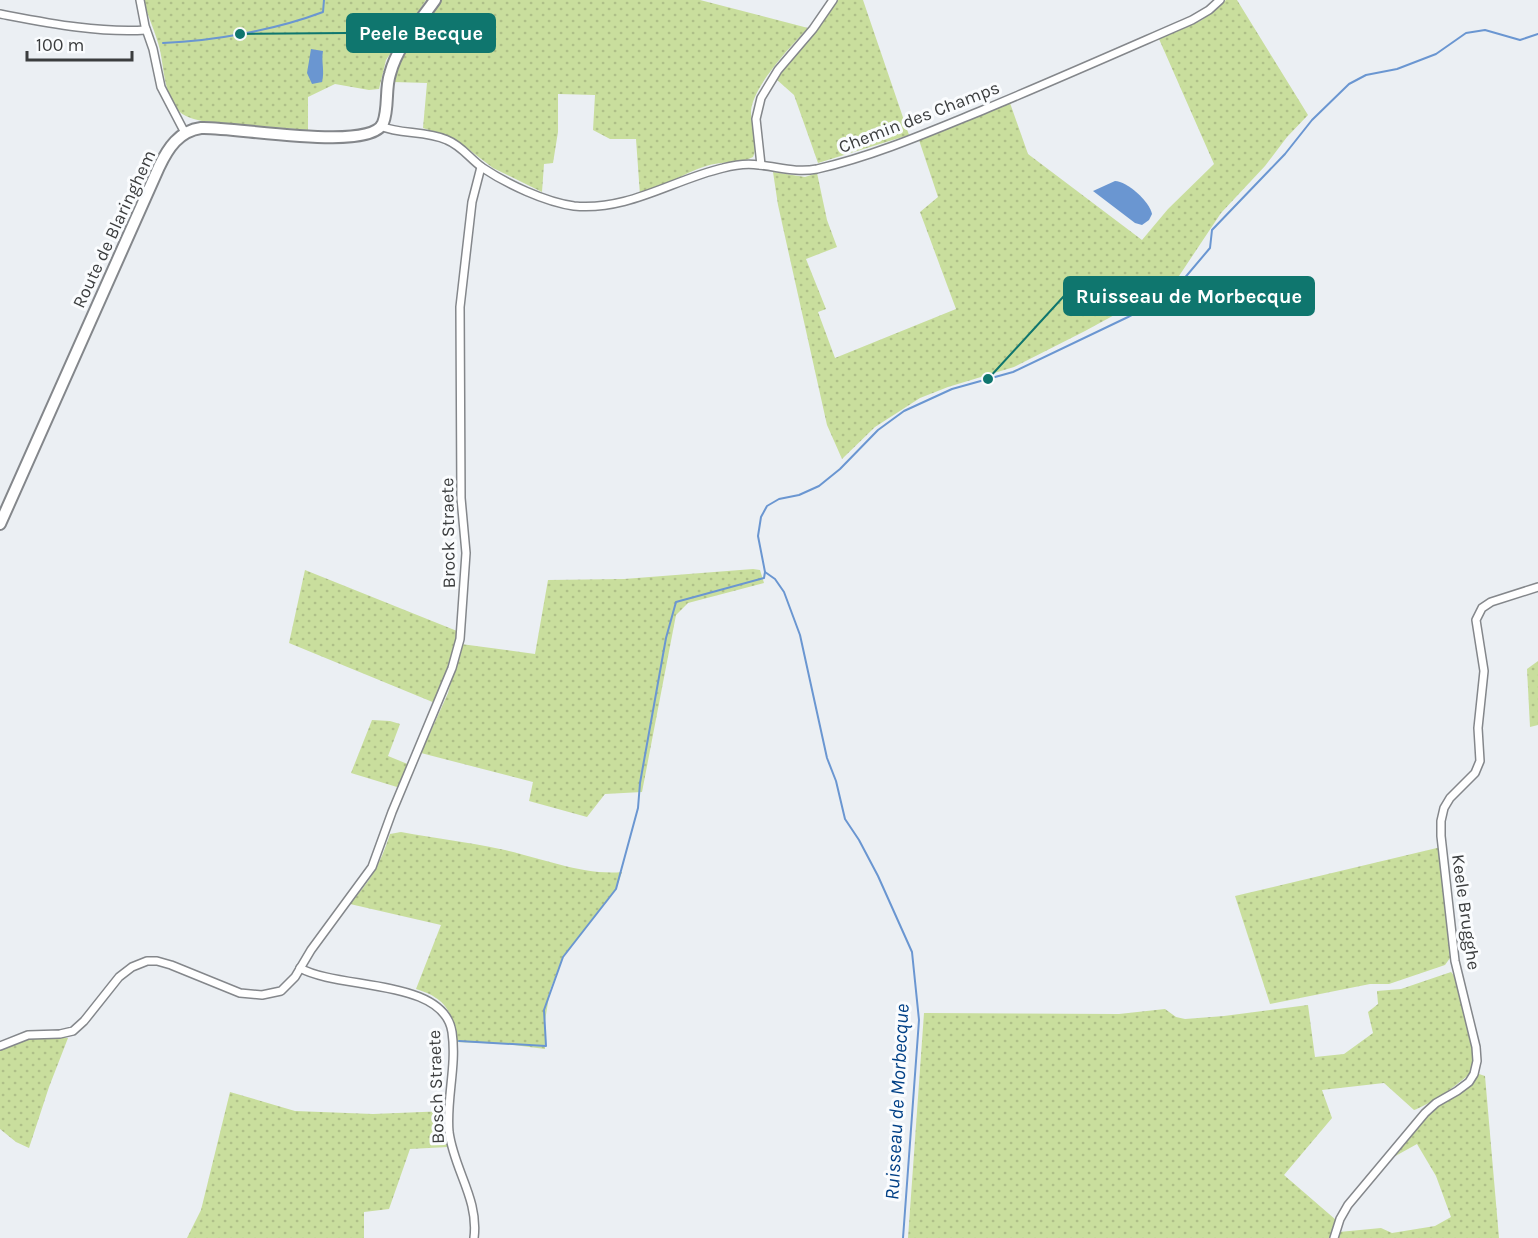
<svg xmlns="http://www.w3.org/2000/svg" width="1538" height="1238" font-family="Karla,sans-serif">
<style>
.grass{fill:url(#grass-dots)}
.water{fill:#6a96d1}
.lines{fill:none;stroke-linecap:round;stroke-linejoin:round}
.stream{stroke:#6a96d1;stroke-width:2}
.street-casing{stroke:#84878b;stroke-width:10}
.secondary-casing{stroke:#84878b;stroke-width:14}
.street{stroke:#fff;stroke-width:7}
.secondary{stroke:#fff;stroke-width:10}
.labels{text-anchor:middle;dominant-baseline:central;stroke-width:6;stroke-linejoin:round;paint-order:stroke}
.street-label{font-size:18px;fill:#3b3d3e;stroke:#fafcfe}
.water-label{font-size:20px;font-style:italic;fill:#004086;stroke:#fafcfe}
.leader{fill:none;stroke:#0f766e;stroke-width:2}
.callout-dot{fill:#0f766e;stroke:#fafcfe;stroke-width:2}
.callout{fill:#0f766e;stroke:#0f766e;stroke-width:2}
.callout-label{font-size:20px;text-anchor:middle;font-weight:bold;fill:#fff}
</style>
<defs>
<pattern id="grass-dots" width="8" height="8" patternUnits="userSpaceOnUse" patternTransform="scale(1.5)"><rect width="8" height="8" fill="#c9de9d"/><path d="M2 2h.1M6 6h.1" fill="none" stroke="#aebf88" stroke-width="1.8" stroke-linecap="round"/></pattern>
</defs>
<rect width="100%" height="100%" fill="#ebeff3"/>
<g class="grass">
<path d="M143,0H426L386,60L379,89L369,90L335,84L308,97V130L202,121C194,119 183,117 177,109C164,92 164,69 160,50C156,33 148,17 143,0Z"/>
<path d="M440,0H700L808,28C791,46 753,86 751,111C751,125 759,144 753,157C740,164 720,161 706,166C683,173 663,188 640,195L636,139H610L593,130L595,95L558,94V132L553,163L544,164L542,192L493,168L455,139L423,128L427,83L393,82C397,51 422,25 440,0Z"/>
<path d="M838,0H863L909,135L818,163L794,95L776,79L821,25Z"/>
<path d="M1226,0H1237L1308,115L1287,137L1265,166L1221,213L1175,282L1085,331L1014,367L948,387L920,398L875,427L842,459L827,425L778,205L773,172L805,177L817,173L827,220L837,247L806,259L826,309L818,312L835,358L956,309L920,212L938,197L919,140L1010,103L1028,154L1142,240L1168,209L1214,164L1159,39L1202,20Z"/>
<path d="M753,569L760,570L764,583L688,603L676,615L642,792L605,794L587,817L529,801L533,782L421,753L448,693L461,644L535,654L548,580L624,579Z"/>
<path d="M305,570L457,631L455,645L435,703L289,643Z"/>
<path d="M1538,661V725L1530,727L1527,669Z"/>
<path d="M372,720L390,721L400,724L388,756L410,765L397,787L351,773Z"/>
<path d="M401,832C434,838 468,842 500,849C538,857 584,876 622,872L616,889L563,957L550,990L545,1021V1049L506,1044L456,1042C454,1013 446,998 416,989L441,925L350,904C372,878 379,867 390,834Z"/>
<path d="M1441,847L1450,958L1445,965L1389,984H1370L1270,1004L1235,896Z"/>
<path d="M1451,972C1460,979 1475,1043 1475,1057C1475,1061 1473,1067 1472,1070C1467,1080 1425,1107 1414,1110L1384,1083L1322,1090L1332,1118L1284,1175L1336,1220L1330,1238H908L924,1013L1119,1014L1165,1009L1176,1017L1185,1019L1224,1016L1308,1005L1315,1057L1344,1054L1373,1033L1368,1012L1378,1004L1377,991L1401,989Z"/>
<path d="M39,1036L68,1038L49,1087L29,1148L16,1142L0,1129V1048L23,1039Z"/>
<path d="M1479,1074L1485,1076L1499,1238H1338L1339,1232L1381,1228L1392,1233L1435,1226L1451,1217L1436,1176L1417,1144L1390,1159L1433,1110L1467,1089Z"/>
<path d="M230,1092L295,1111L373,1114L447,1111L448,1147L410,1149L389,1209L364,1212V1238H187L201,1210Z"/>
</g>
<g class="water">
<path d="M311,49L323,51C321,62 325,71 322,82L312,84L307,73Z"/>
<path d="M1115,181C1127,181 1150,202 1152,214L1149,220L1142,225L1135,223L1093,191Z"/>
</g>
<g class="lines">
<g class="stream">
<path d="M163,43C214,41 275,30 323,12L324,0"/>
<path d="M459,1041L546,1046L544,1010L563,957L616,889L638,808L640,783L666,638L676,602L764,578L765,572"/>
<path d="M903,1238L919,1020L912,952L878,876L859,840L845,819L836,781L827,758L800,635L784,592L775,579L765,572L758,536L761,517L767,506L779,499L799,495L819,486L840,469L878,430L904,411L952,389L1013,372L1128,317L1165,297L1177,287L1210,248L1212,230L1285,154L1312,120L1349,84L1366,75L1397,69L1436,54L1466,33L1485,30L1520,40L1538,34"/>
</g>
<g class="street-casing">
<g id="street">
<path d="M140,0L145,26L153,49L161,87L185,133"/>
<path d="M0,14C48,23 97,33 146,30"/>
<path d="M381,126C400,135 425,130 447,140C462,146 470,159 483,168C507,184 545,202 574,206C629,211 672,180 723,168C734,165 747,163 759,165C779,167 796,173 817,169C874,156 929,132 983,110C1053,81 1123,50 1192,20L1209,10L1220,0"/>
<path d="M761,165L756,119L761,98L778,70L813,29L833,0"/>
<path d="M300,968C339,990 444,978 452,1032C457,1066 446,1099 449,1132C454,1170 479,1199 474,1238"/>
<path d="M0,1046L28,1035L60,1034L73,1031L84,1021L119,977L132,967L147,961H157L171,965L240,993L262,995L281,991L295,977L311,950L372,867L392,812L452,668L460,639L466,553L461,498L460,307L472,202L481,167"/>
<path d="M1334,1238L1340,1219L1348,1205L1425,1113L1436,1103L1457,1091L1469,1082L1474,1074L1477,1061L1476,1047L1455,961L1441,836V821L1444,808L1450,798L1475,773L1480,761L1478,728L1484,671L1476,620L1482,608L1491,602L1538,587"/>
</g>
</g>
<g class="secondary-casing">
<path id="secondary" d="M0,524L159,167C168,148 179,131 201,128C232,126 371,153 383,123C389,108 385,89 390,74C397,46 419,23 435,0"/>
</g>
<use href="#street" class="street"/>
<use href="#secondary" class="secondary"/>
</g>
<g class="labels">
<g class="street-label">
<text transform="translate(919 117) rotate(-21)">Chemin des Champs</text>
<text transform="translate(114 229) rotate(-65)">Route de Blaringhem</text>
<text transform="translate(448 533) rotate(-91)">Brock Straete</text>
<text transform="translate(1466 912) rotate(82)">Keele Brugghe</text>
<text transform="translate(436 1087) rotate(-92)">Bosch Straete</text>
</g>
<g class="water-label">
<text transform="translate(897 1102) rotate(-87)">Ruisseau de Morbecque</text>
</g>
</g>
<path class="leader" d="M240 34L347 33M988 379L1064 296"/>
<g class="callout-dot">
<circle cx="240" cy="34" r="6"/>
<circle cx="988" cy="379" r="6"/>
</g>
<g class="callout">
<rect x="347" y="14" width="148" height="38" rx="6"/>
<rect x="1064" y="277" width="250" height="38" rx="6"/>
</g>
<g class="callout-label">
<text x="421" y="40">Peele Becque</text>
<text x="1189" y="303">Ruisseau de Morbecque</text>
</g>
<path d="M27 51v9h105v-9" fill="none" stroke="#3b3d3e" stroke-width="3"/>
<text x="36" y="51" font-size="18" fill="#3b3d3e" stroke="#fafcfe" stroke-width="4.5" paint-order="stroke">100 m</text>
</svg>
